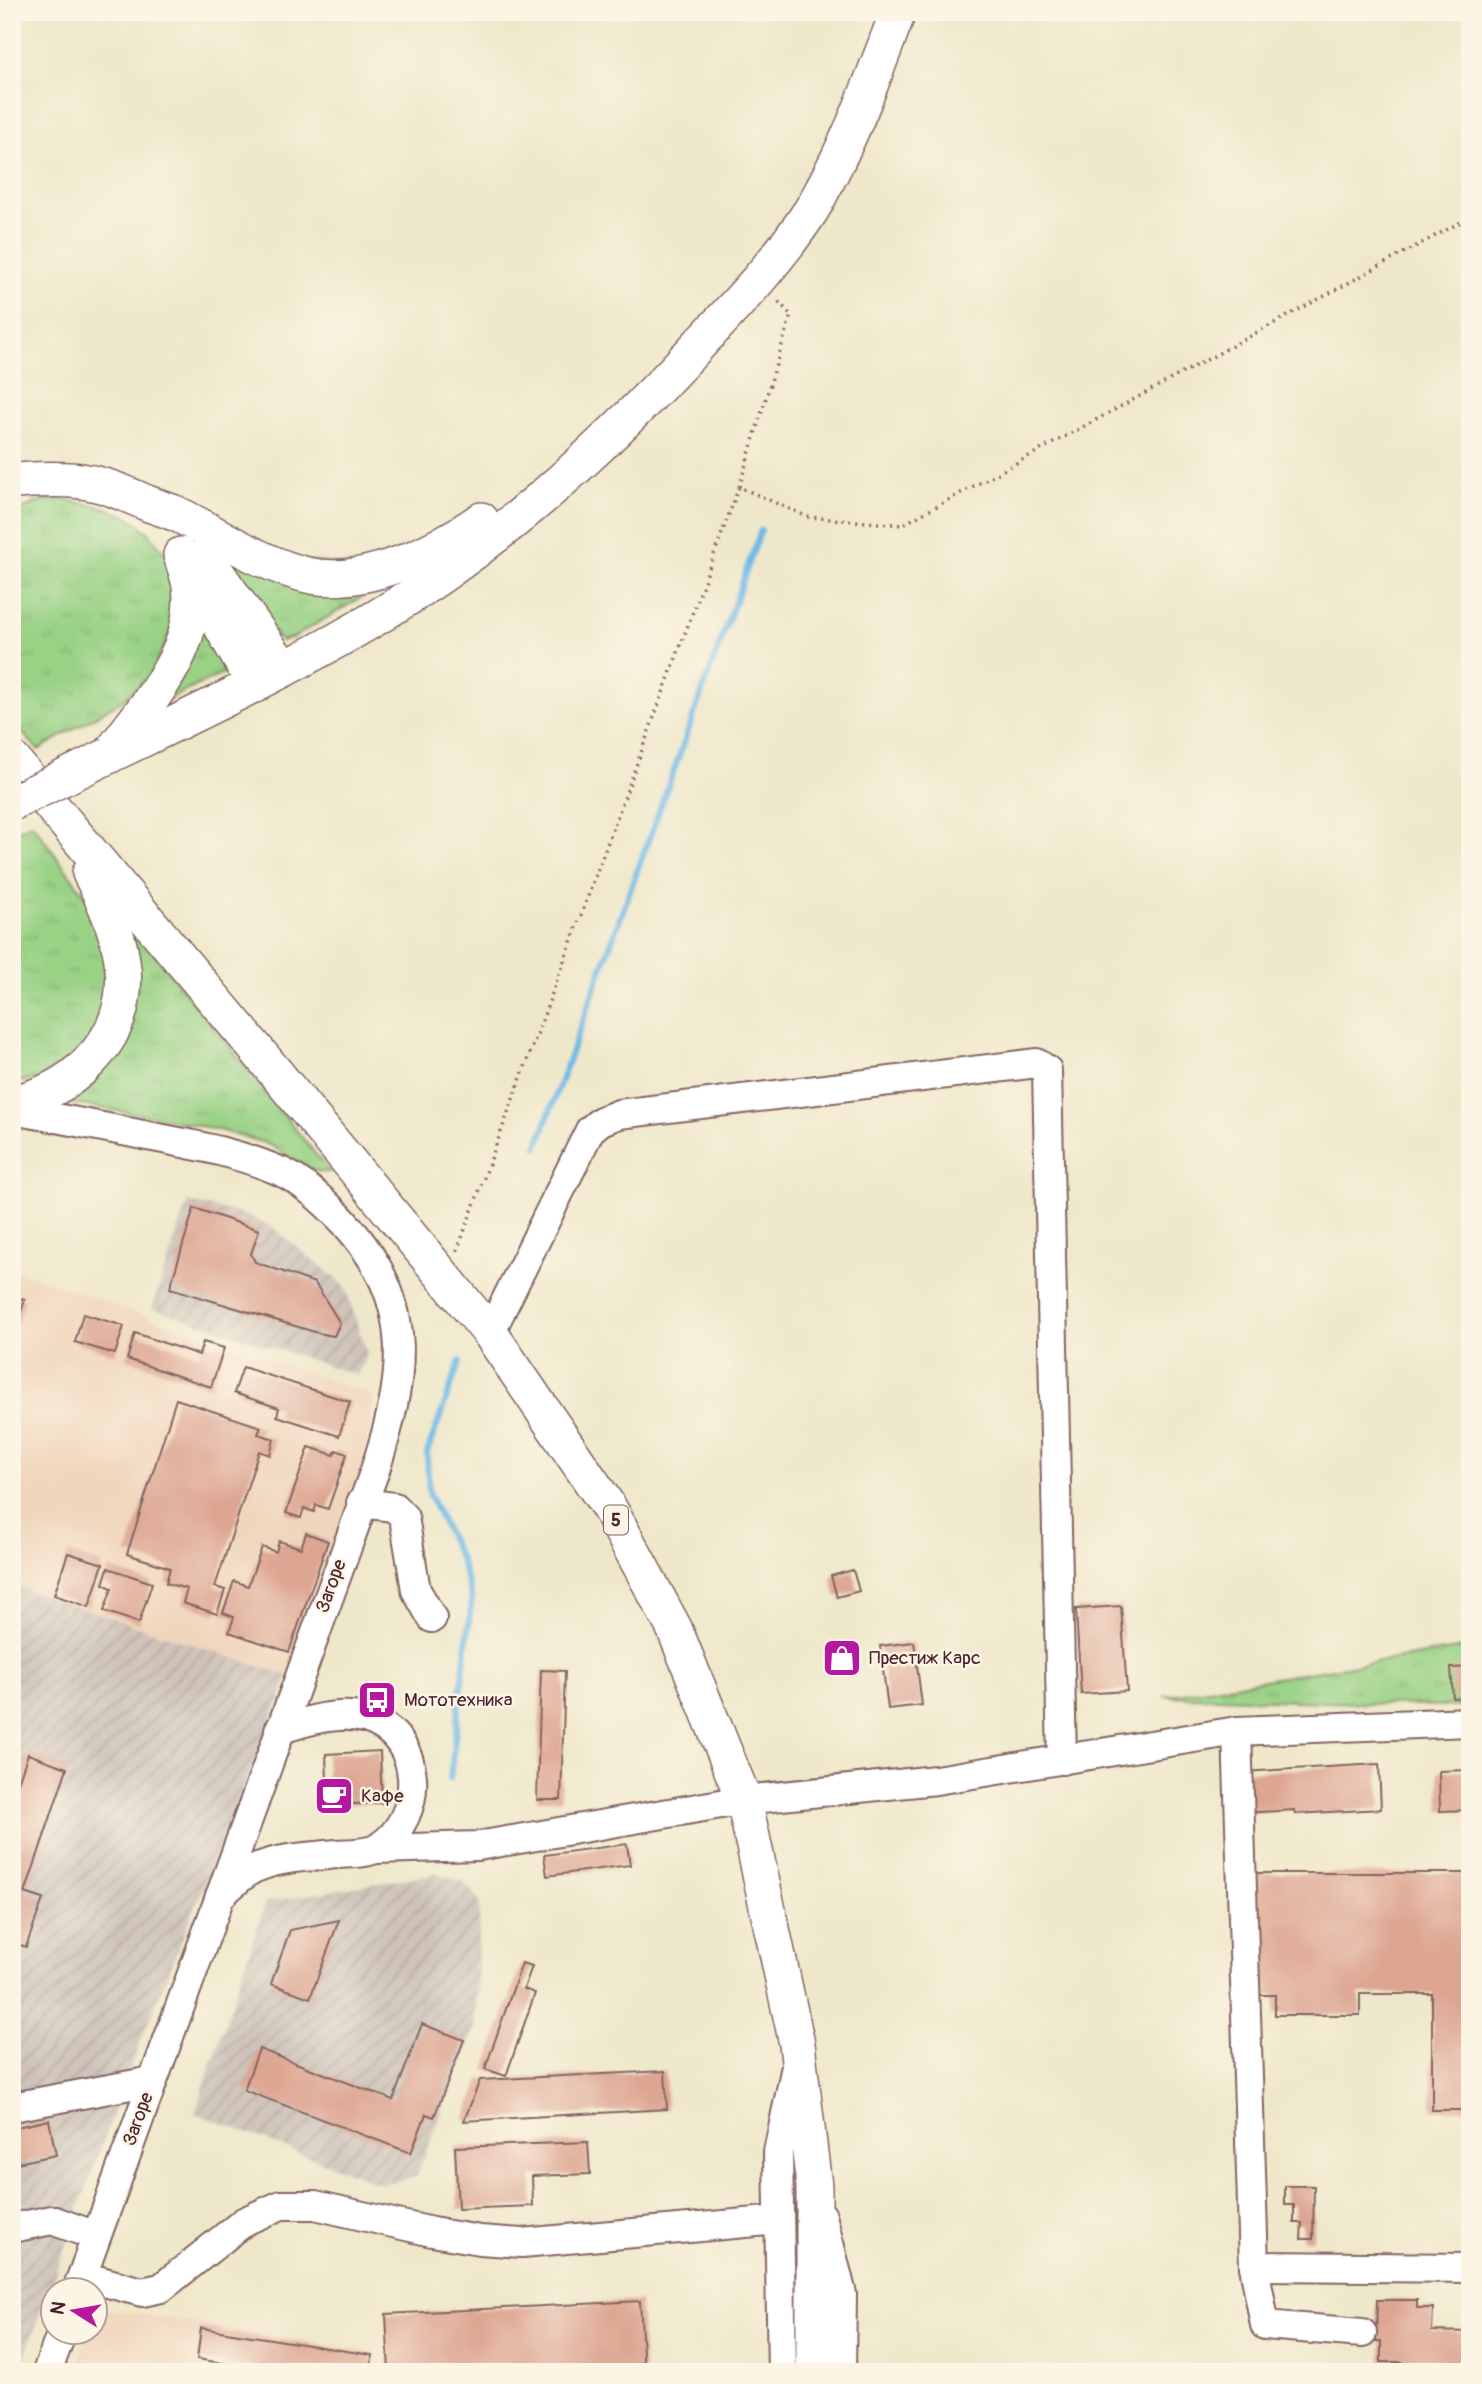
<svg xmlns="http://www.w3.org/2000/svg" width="1482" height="2384" font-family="Pangolin,sans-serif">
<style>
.built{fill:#f0d6bc}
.industrial{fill:url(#industrial-furrows)}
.grass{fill:url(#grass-tufts);stroke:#727858;stroke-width:2}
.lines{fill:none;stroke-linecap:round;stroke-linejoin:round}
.stream{stroke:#6eb9e7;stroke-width:6}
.building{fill:#dda692}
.minor-casing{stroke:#846562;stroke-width:32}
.major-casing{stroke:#846562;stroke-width:38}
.path{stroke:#846562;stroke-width:3.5;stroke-dasharray:2 5;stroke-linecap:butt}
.minor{stroke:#fff;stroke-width:28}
.major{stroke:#fff;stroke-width:35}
.major-bridge-casing{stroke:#846562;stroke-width:38;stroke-linecap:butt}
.major-bridge{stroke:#fff;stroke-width:35}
.labels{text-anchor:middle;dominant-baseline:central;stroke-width:5;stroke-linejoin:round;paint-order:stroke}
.shield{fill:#fcf5e5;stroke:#7f5f63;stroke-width:2}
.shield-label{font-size:18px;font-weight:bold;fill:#4a1f2b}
.street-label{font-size:19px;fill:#4a1f2b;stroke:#fcf5e5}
.poi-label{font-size:19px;fill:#4a1f2b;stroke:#fcf5e5;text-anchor:start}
</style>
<defs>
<pattern id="industrial-furrows" width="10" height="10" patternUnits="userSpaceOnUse" patternTransform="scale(1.75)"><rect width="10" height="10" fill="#cec2b9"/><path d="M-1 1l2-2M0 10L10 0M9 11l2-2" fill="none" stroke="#b2a69f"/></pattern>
<pattern id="grass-tufts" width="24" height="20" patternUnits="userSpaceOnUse" patternTransform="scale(1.75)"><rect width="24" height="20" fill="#99d285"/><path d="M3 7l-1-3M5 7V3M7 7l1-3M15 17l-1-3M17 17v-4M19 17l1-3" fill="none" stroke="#85b473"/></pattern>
</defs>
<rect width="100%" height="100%" fill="#fcf5e5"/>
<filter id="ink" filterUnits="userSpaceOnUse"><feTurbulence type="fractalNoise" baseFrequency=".0143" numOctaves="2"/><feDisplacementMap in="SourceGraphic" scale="14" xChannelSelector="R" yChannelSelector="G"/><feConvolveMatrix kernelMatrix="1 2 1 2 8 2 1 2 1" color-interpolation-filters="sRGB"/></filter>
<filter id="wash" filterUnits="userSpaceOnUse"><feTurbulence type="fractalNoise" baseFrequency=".00686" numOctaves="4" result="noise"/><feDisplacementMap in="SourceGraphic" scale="28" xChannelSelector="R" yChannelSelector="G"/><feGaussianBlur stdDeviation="1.57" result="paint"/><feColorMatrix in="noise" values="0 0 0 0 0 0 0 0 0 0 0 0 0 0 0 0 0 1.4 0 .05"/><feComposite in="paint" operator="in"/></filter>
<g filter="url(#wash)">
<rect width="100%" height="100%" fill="#efe7c9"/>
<g class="built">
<path d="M12,1269L374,1396L360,1476L289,1676L12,1585Z"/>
<path d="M95,2307L376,2352L375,2372H75L87,2332H94Z"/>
</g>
<g class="industrial">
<path d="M188,1202L243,1214L272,1227L345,1286L367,1354L357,1375L152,1308Z"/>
<path d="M12,1585L289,1676L133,2060L19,2372H12Z"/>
<path d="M438,1873L464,1882L480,1901L475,2028L416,2177L380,2184L195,2113L266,1902Z"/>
</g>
<g class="grass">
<path d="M63,499L106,508L128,517L148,532L166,555L176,584L173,627L151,674L121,701L38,750L12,721V514L42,500Z"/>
<path d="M206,541L227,552L404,572L294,637L281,641Z"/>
<path d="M198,602L232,669L158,704Z"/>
<path d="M32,823L96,911L107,936L108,1012L91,1039L67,1061L37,1079L12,1083V833Z"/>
<path d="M134,929L330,1172C305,1175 285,1149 262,1142C195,1121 125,1112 55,1101L98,1069L124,930Z"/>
<path d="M1470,1647V1707L1164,1696Z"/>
</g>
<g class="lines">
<g class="stream">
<path d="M537,1147L761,530"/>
<path d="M450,1779L472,1598L461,1561L429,1494L427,1453L460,1361"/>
</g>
</g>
<g id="blocks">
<g class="building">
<path d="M194,1208L259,1230L251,1254L255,1262L315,1283L340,1323L334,1336L318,1333L170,1288Z"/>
<path d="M12,1296L25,1300L15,1329L12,1328Z"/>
<path d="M83,1314L124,1326L115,1354L75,1342Z"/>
<path d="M135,1333L199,1355L203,1342L224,1348L211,1387L127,1359Z"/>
<path d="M243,1367L350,1402L339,1436L277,1416L279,1408L234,1393Z"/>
<path d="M176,1399L261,1427L258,1434L274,1439L270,1455L259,1451L215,1587L225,1590L217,1614L183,1603L187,1589L166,1583L170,1568L127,1554Z"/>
<path d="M309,1447L334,1455L336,1450L347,1454L328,1509L316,1505L314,1512L304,1508L301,1518L286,1513Z"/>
<path d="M306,1533L328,1541L289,1652L229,1632L234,1617L223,1613L234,1581L248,1586L262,1547L276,1552L279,1541L301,1548Z"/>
<path d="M68,1553L103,1564L89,1607L54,1595Z"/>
<path d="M108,1568L152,1583L139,1623L104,1611L112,1588L103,1584Z"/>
<path d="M853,1570L859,1591L837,1597L831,1576Z"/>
<path d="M1121,1606L1127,1691L1081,1694L1076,1609Z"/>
<path d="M914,1642L922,1705L888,1709L880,1646Z"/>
<path d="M1470,1667V1697L1453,1698L1451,1668Z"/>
<path d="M541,1670L565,1671L561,1800H537Z"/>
<path d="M380,1751L382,1803L328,1805L326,1754Z"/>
<path d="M28,1754L67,1768L25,1893L43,1899L26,1947L12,1942V1800Z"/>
<path d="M1379,1764L1381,1809L1295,1814L1294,1810L1244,1813L1242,1772Z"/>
<path d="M1470,1770V1810L1440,1811L1439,1771Z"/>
<path d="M627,1844L630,1865L547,1876L544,1855Z"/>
<path d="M1253,1873H1470V2110H1432V1994H1360V2015H1275V1995H1253Z"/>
<path d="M339,1920L310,1998L271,1984L290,1930Z"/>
<path d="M522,1963L532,1966L524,1989L535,1993L506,2076L485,2069Z"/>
<path d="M422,2024L464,2040L434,2117L426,2114L411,2153L244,2090L259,2049L393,2100Z"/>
<path d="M665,2071L667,2109L464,2121L480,2080Z"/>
<path d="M49,2120L56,2155L12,2164V2128Z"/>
<path d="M588,2142L590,2174L532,2176L533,2206L458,2209L455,2147Z"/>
<path d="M1285,2186H1314L1313,2239H1301L1302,2223H1294V2205H1285Z"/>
<path d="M1377,2300H1417V2308H1433L1432,2331L1470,2332V2372H1402V2362H1381V2341H1376Z"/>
<path d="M640,2301L644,2372H389L386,2314Z"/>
<path d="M201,2328L372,2355L371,2372H252L253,2368L197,2359Z"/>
</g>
</g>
</g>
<g filter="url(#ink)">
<use href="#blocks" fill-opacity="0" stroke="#846562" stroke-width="2"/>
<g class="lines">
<g class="minor-casing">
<g id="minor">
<path d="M12,1110C58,1118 103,1127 148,1136C194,1145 239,1153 282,1172C305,1183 327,1204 344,1222C417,1302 406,1375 375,1470L77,2290"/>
<path d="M490,1333L590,1130L601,1121L619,1114L1037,1063L1047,1070L1062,1760"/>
<path d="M361,1503L394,1507L404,1517L416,1590L432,1618"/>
<path d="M1237,1731L1254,2266L1265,2325L1362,2333"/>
<path d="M377,1849L478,1846L744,1800L936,1780L1237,1731L1470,1722"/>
<path d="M220,1896C230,1887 242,1875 253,1869C279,1857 309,1857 337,1854C349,1853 369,1854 379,1847C425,1817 425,1738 368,1719C340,1710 306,1721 279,1730"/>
<path d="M12,2107L152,2081"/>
<path d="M822,2216L842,2294L841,2372"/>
<path d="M12,2228L52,2220L96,2236"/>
<path d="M1254,2266L1470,2268"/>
<path d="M82,2276L142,2292L161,2288L245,2221L281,2205H315L432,2232L480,2240L522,2243L779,2220"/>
<path d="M47,2372L62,2332"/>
<path d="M782,2372L778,2152L795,2071"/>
</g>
</g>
<g class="major-casing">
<g id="major">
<path d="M12,481C35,480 59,478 81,481C105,484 126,494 147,503C157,507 167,510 177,514C220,535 260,564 307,575C364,588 435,552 481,520"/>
<path d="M205,556L284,669"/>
<path d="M190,571L255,685"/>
<path d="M112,752C146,704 199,650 190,586C188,575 184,565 181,555"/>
<path d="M110,755C201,711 292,668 379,616C496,546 598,453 691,353C733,308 776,264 810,212C818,200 824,186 831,173C858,121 877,67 898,12"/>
<path d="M12,759L256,1049L490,1333L608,1506L674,1628L744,1800L797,2044L814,2186V2372"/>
<path d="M12,1103C41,1097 67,1084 88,1063C146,1005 123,936 90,873"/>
</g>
</g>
<g class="path">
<path d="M739,487L791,315L777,300"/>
<path d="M457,1251L739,487L808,517L902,525L1470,217"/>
</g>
<use href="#minor" class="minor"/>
<use href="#major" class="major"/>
<g class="major-bridge-casing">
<path id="major-bridge" d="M12,803L110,755"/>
</g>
<use href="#major-bridge" class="major-bridge"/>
</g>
</g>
<defs>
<g id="shop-square" transform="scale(2.0125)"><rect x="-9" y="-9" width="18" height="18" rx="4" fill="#b5179e" stroke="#fcf5e5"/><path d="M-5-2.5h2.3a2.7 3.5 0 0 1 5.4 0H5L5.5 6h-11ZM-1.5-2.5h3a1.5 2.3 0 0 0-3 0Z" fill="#fff"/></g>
<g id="bus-square" transform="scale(2.0125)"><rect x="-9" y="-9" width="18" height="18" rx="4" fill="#b5179e" stroke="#fcf5e5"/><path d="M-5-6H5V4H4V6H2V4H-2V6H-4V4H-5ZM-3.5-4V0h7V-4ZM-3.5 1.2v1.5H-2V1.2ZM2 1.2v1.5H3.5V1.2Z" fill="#fff"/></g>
<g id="cafe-square" transform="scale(2.0125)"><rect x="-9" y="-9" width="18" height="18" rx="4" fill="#b5179e" stroke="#fcf5e5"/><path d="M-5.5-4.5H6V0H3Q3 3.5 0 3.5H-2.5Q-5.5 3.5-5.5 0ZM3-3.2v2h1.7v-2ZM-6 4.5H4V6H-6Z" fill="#fff"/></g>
</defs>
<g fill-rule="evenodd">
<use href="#shop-square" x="842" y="1658"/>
<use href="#bus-square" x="377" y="1700"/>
<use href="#cafe-square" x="334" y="1796"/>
</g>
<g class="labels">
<rect class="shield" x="604" y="1505.5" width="24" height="29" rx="5"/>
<g class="shield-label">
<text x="616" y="1520">5</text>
</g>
<g class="street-label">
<text transform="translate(331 1586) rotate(-70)">Загоре</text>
<text transform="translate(138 2119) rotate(-70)">Загоре</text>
</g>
<g class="poi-label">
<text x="869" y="1658">Престиж Карс</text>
<text x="404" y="1700">Мототехника</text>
<text x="361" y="1796">Кафе</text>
</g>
</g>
<rect width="1482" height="2384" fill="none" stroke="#fcf5e5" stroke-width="42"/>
<g transform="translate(74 2311) rotate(281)"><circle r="33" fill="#fcf5e5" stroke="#b59f9b" stroke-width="2"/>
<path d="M0-5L12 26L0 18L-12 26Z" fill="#b5179e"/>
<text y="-10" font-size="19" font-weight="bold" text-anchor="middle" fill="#4a1f2b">N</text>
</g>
</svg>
